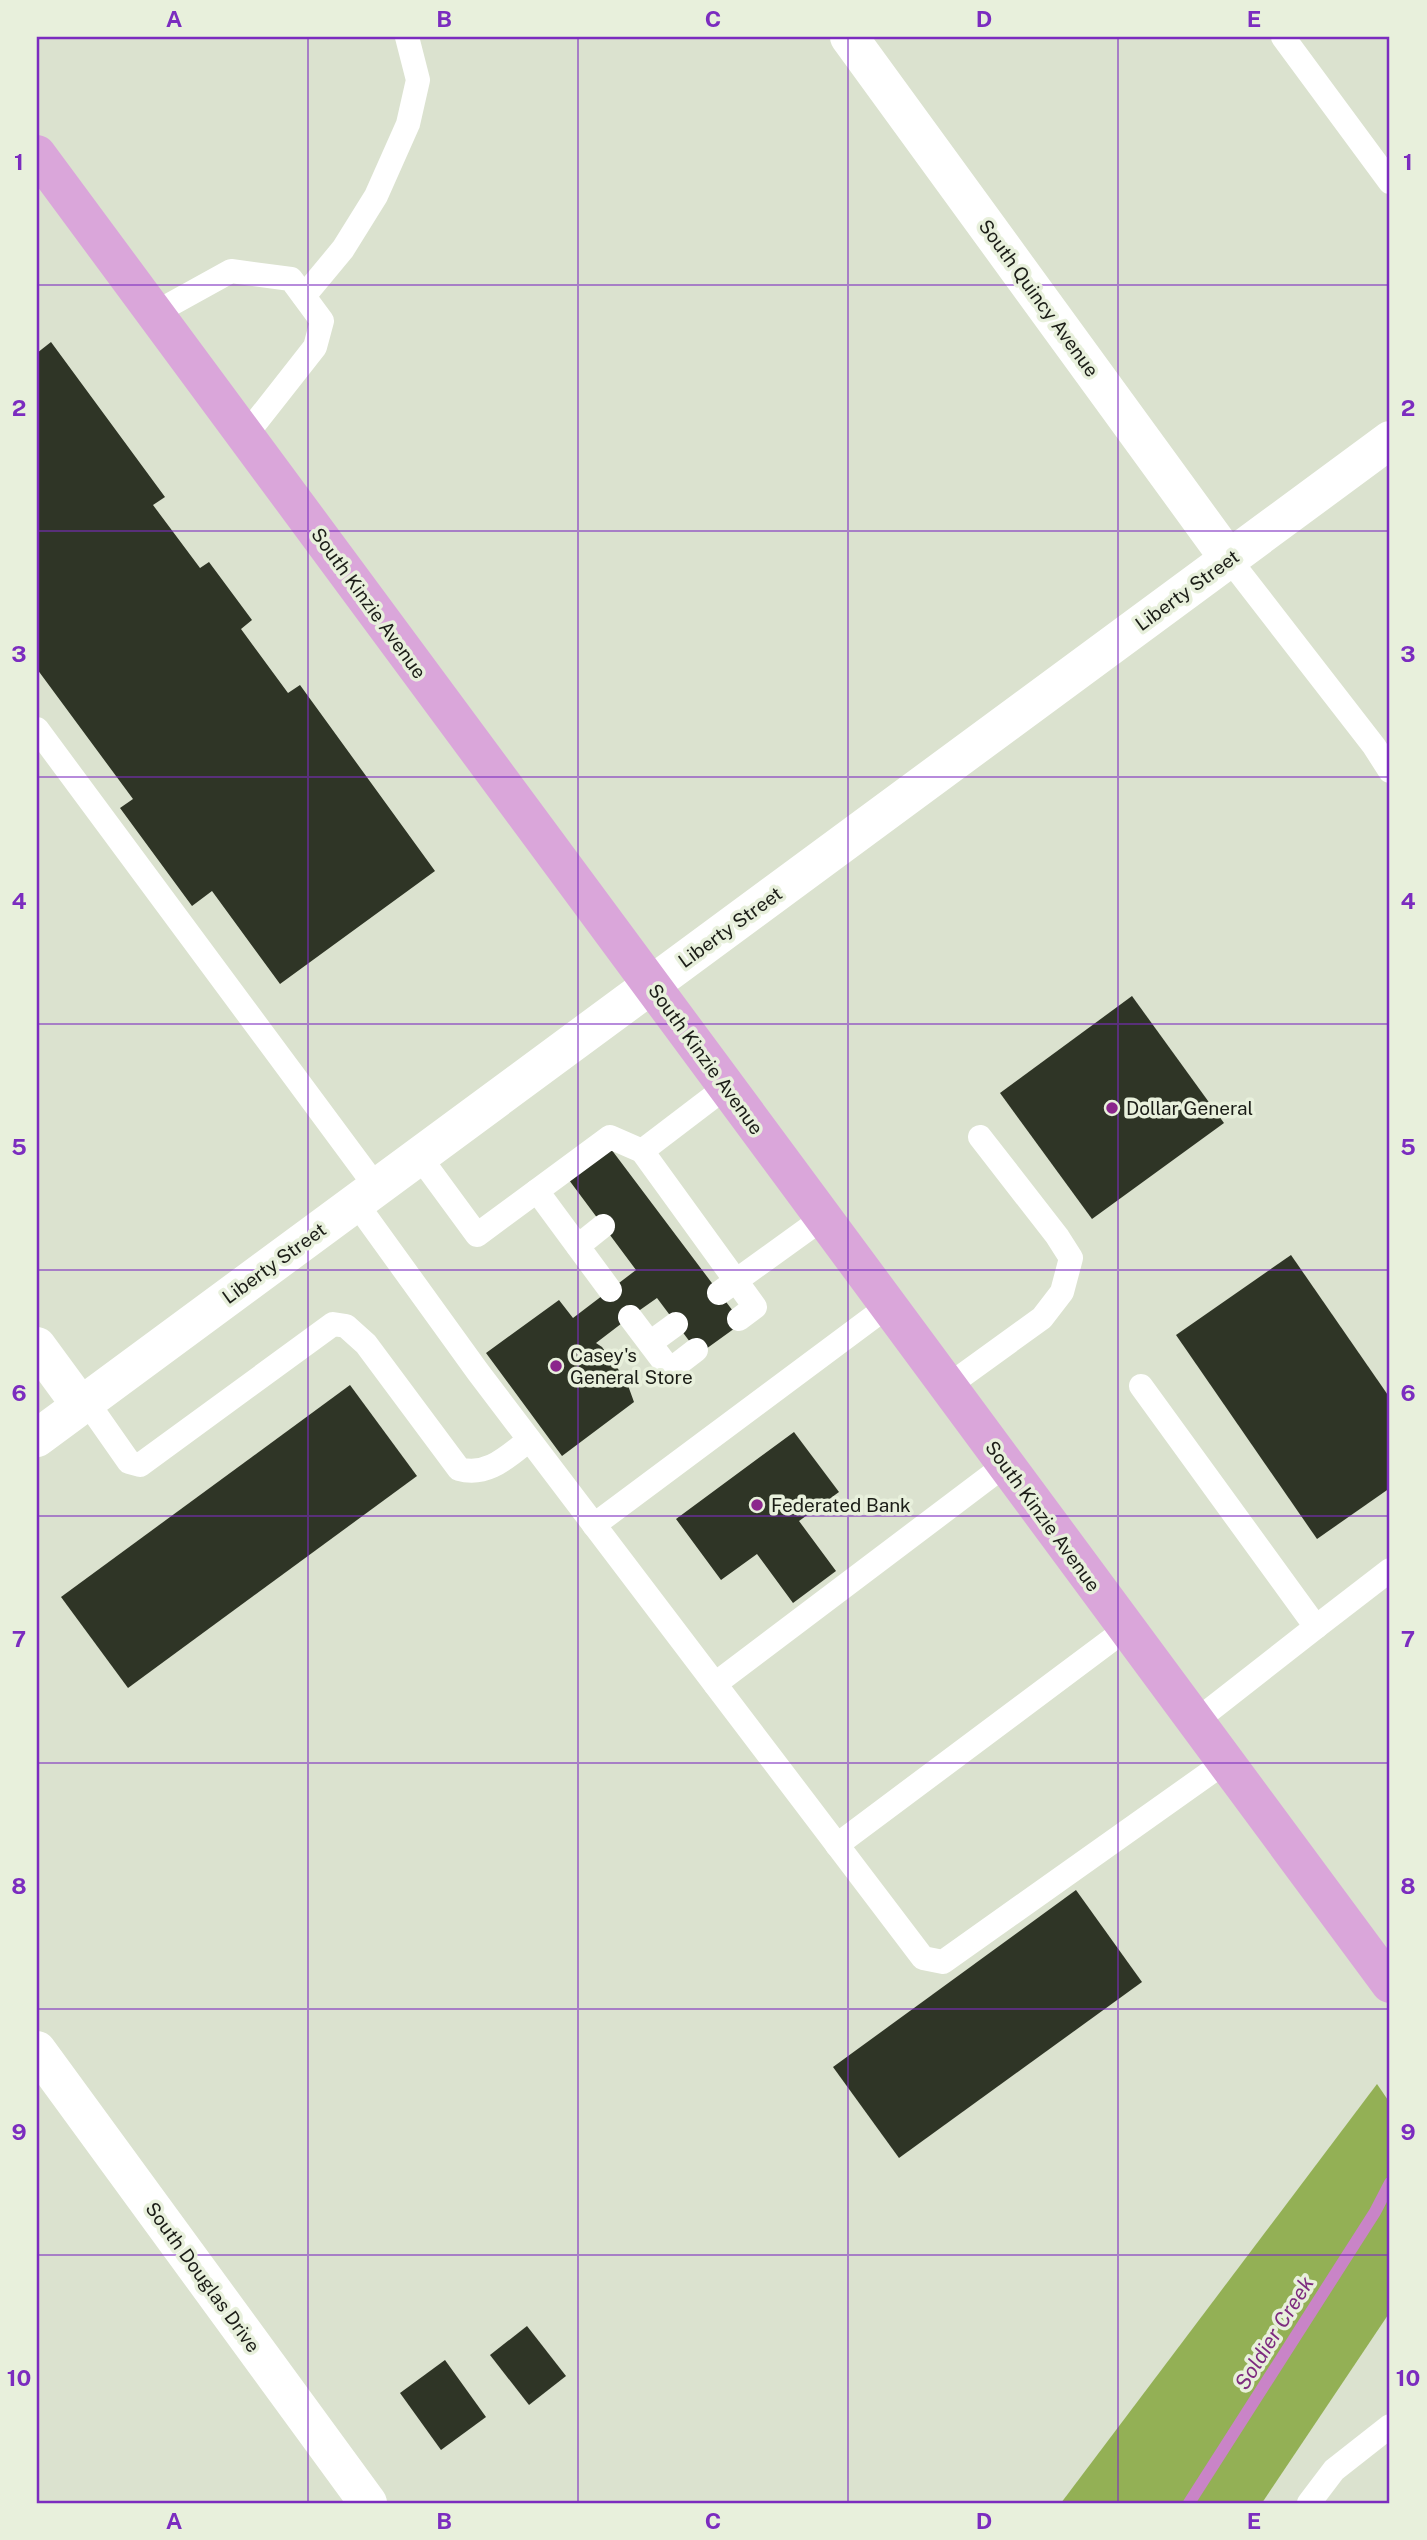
<svg xmlns="http://www.w3.org/2000/svg" width="1427" height="2540" font-family="'Public Sans',sans-serif">
<style>
.forest{fill:#93b055}
.lines{fill:none;stroke-linecap:round;stroke-linejoin:round}
.stream{stroke:#c984c7;stroke-width:12}
.building{fill:#2f3526}
.service{stroke:#fff;stroke-width:24}
.minor{stroke:#fff;stroke-width:38}
.tertiary{stroke:#fff;stroke-width:38}
.primary{stroke:#daa6da;stroke-width:38}
.grid{fill:none;stroke:#7b2cbf;stroke-width:2;stroke-opacity:0.55}
.poi-dot{fill:#8b268c;stroke:#e8f0dc;stroke-width:2.5}
.labels{text-anchor:middle;dominant-baseline:central;stroke-width:7;stroke-linejoin:round;paint-order:stroke}
.street-label{font-size:19px;fill:#1b1d17;stroke:#e8f0dc}
.poi-label{font-size:19px;fill:#1b1d17;stroke:#e8f0dc;text-anchor:start}
.water-label{font-size:21px;font-style:italic;fill:#7e2c7f;stroke:#e8f0dc}
.neatline{fill:none;stroke:#7b2cbf;stroke-width:2.5}
.grid-label{font-size:23px;text-anchor:middle;font-weight:bold;fill:#7b2cbf}
</style>
<rect width="100%" height="100%" fill="#dbe2cf"/>
<path class="forest" d="M1377,2084L1390,2103V2312L1262,2503H1061Z"/>
<g class="lines">
<path class="stream" d="M1189,2503L1375,2212L1390,2183"/>
</g>
<g class="building">
<path d="M51,342L165,497L153,505L200,568L209,562L252,620L241,629L288,693L300,685L435,871L280,984L212,891L192,906L120,808L133,799L37,669V353Z"/>
<path d="M1132,996L1224,1123L1092,1219L1000,1093Z"/>
<path d="M611,1149L742,1323L699,1354L657,1298L630,1317L596,1343L602,1347L626,1380L634,1402L562,1456L486,1353L559,1300L573,1318L636,1270L569,1180Z"/>
<path d="M1291,1255L1390,1398V1488L1317,1539L1176,1335Z"/>
<path d="M350,1385L417,1476L128,1688L61,1597Z"/>
<path d="M794,1432L839,1492L799,1521L836,1571L793,1603L757,1554L721,1580L676,1519Z"/>
<path d="M1076,1890L1142,1982L899,2158L833,2067Z"/>
<path d="M527,2326L566,2376L529,2405L490,2355Z"/>
<path d="M445,2360L486,2417L441,2450L400,2393Z"/>
</g>
<g class="lines">
<g class="service">
<path d="M1283,37L1390,182"/>
<path d="M304,296L343,249L376,196L408,124L418,80L407,37"/>
<path d="M155,313L231,271L291,279L322,321L315,347L245,436"/>
<path d="M1229,559L1374,746L1390,771"/>
<path d="M37,729L377,1188"/>
<path d="M642,1151L726,1087"/>
<path d="M419,1156L477,1235L610,1137L642,1151L755,1307L739,1319"/>
<path d="M537,1191L610,1290"/>
<path d="M356,1203L478,1372L923,1958L943,1962L1225,1762"/>
<path d="M578,1246L603,1226"/>
<path d="M719,1293L823,1218"/>
<path d="M630,1317L670,1370L696,1350"/>
<path d="M650,1343L676,1324"/>
<path d="M948,1386L1042,1318L1062,1292L1071,1258L1057,1236L980,1137"/>
<path d="M1141,1386L1316,1627L1196,1721"/>
<path d="M87,1402L129,1462L140,1465L333,1324L346,1326L366,1344L459,1469C488,1477 508,1456 529,1440"/>
<path d="M594,1525L888,1306"/>
<path d="M1316,1627L1390,1570"/>
<path d="M715,1684L1005,1465"/>
<path d="M837,1845L1126,1629"/>
<path d="M1309,2503L1334,2470L1390,2426"/>
</g>
<g class="minor">
<path d="M849,37L1229,559"/>
<path d="M651,985L1390,440"/>
<path d="M37,1346L81,1406"/>
<path d="M37,2050L368,2503"/>
</g>
<path class="tertiary" d="M37,1438L651,985"/>
<path class="primary" d="M37,154L1390,1984"/>
</g>
<path class="grid" d="M308,37V2503M578,37V2503M848,37V2503M1118,37V2503M37,285H1390M37,531H1390M37,777H1390M37,1024H1390M37,1270H1390M37,1516H1390M37,1763H1390M37,2009H1390M37,2255H1390"/>
<g class="poi-dot">
<circle cx="1112" cy="1108" r="7"/>
<circle cx="556" cy="1366" r="7"/>
<circle cx="757" cy="1505" r="7"/>
</g>
<g class="labels">
<g class="street-label">
<text transform="translate(1039 298) rotate(54)">South Quincy Avenue</text>
<text transform="translate(1187 590) rotate(-36)">Liberty Street</text>
<text transform="translate(369 603) rotate(54)">South Kinzie Avenue</text>
<text transform="translate(730 927) rotate(-36)">Liberty Street</text>
<text transform="translate(706 1059) rotate(54)">South Kinzie Avenue</text>
<text transform="translate(274 1263) rotate(-36)">Liberty Street</text>
<text transform="translate(1043 1516) rotate(54)">South Kinzie Avenue</text>
<text transform="translate(203 2277) rotate(54)">South Douglas Drive</text>
</g>
<g class="poi-label">
<text x="1126" y="1108">Dollar General</text>
<text x="570" y="1355">Casey's<tspan x="570" dy="22">General Store</tspan></text>
<text x="771" y="1505">Federated Bank</text>
</g>
<g class="water-label">
<text transform="translate(1274 2333) rotate(-58)">Soldier Creek</text>
</g>
</g>
<rect width="1427" height="2540" fill="none" stroke="#e8f0dc" stroke-width="77"/>
<rect x="38" y="38" width="1350" height="2464" class="neatline"/>
<g class="grid-label">
<text x="174" y="27">A</text>
<text x="444" y="27">B</text>
<text x="713" y="27">C</text>
<text x="984" y="27">D</text>
<text x="1254" y="27">E</text>
<text x="19" y="170">1</text>
<text x="1408" y="170">1</text>
<text x="19" y="416">2</text>
<text x="1408" y="416">2</text>
<text x="19" y="662">3</text>
<text x="1408" y="662">3</text>
<text x="19" y="909">4</text>
<text x="1408" y="909">4</text>
<text x="19" y="1155">5</text>
<text x="1408" y="1155">5</text>
<text x="19" y="1401">6</text>
<text x="1408" y="1401">6</text>
<text x="19" y="1647">7</text>
<text x="1408" y="1647">7</text>
<text x="19" y="1894">8</text>
<text x="1408" y="1894">8</text>
<text x="19" y="2140">9</text>
<text x="1408" y="2140">9</text>
<text x="19" y="2386">10</text>
<text x="1408" y="2386">10</text>
<text x="174" y="2529">A</text>
<text x="444" y="2529">B</text>
<text x="713" y="2529">C</text>
<text x="984" y="2529">D</text>
<text x="1254" y="2529">E</text>
</g>
</svg>
